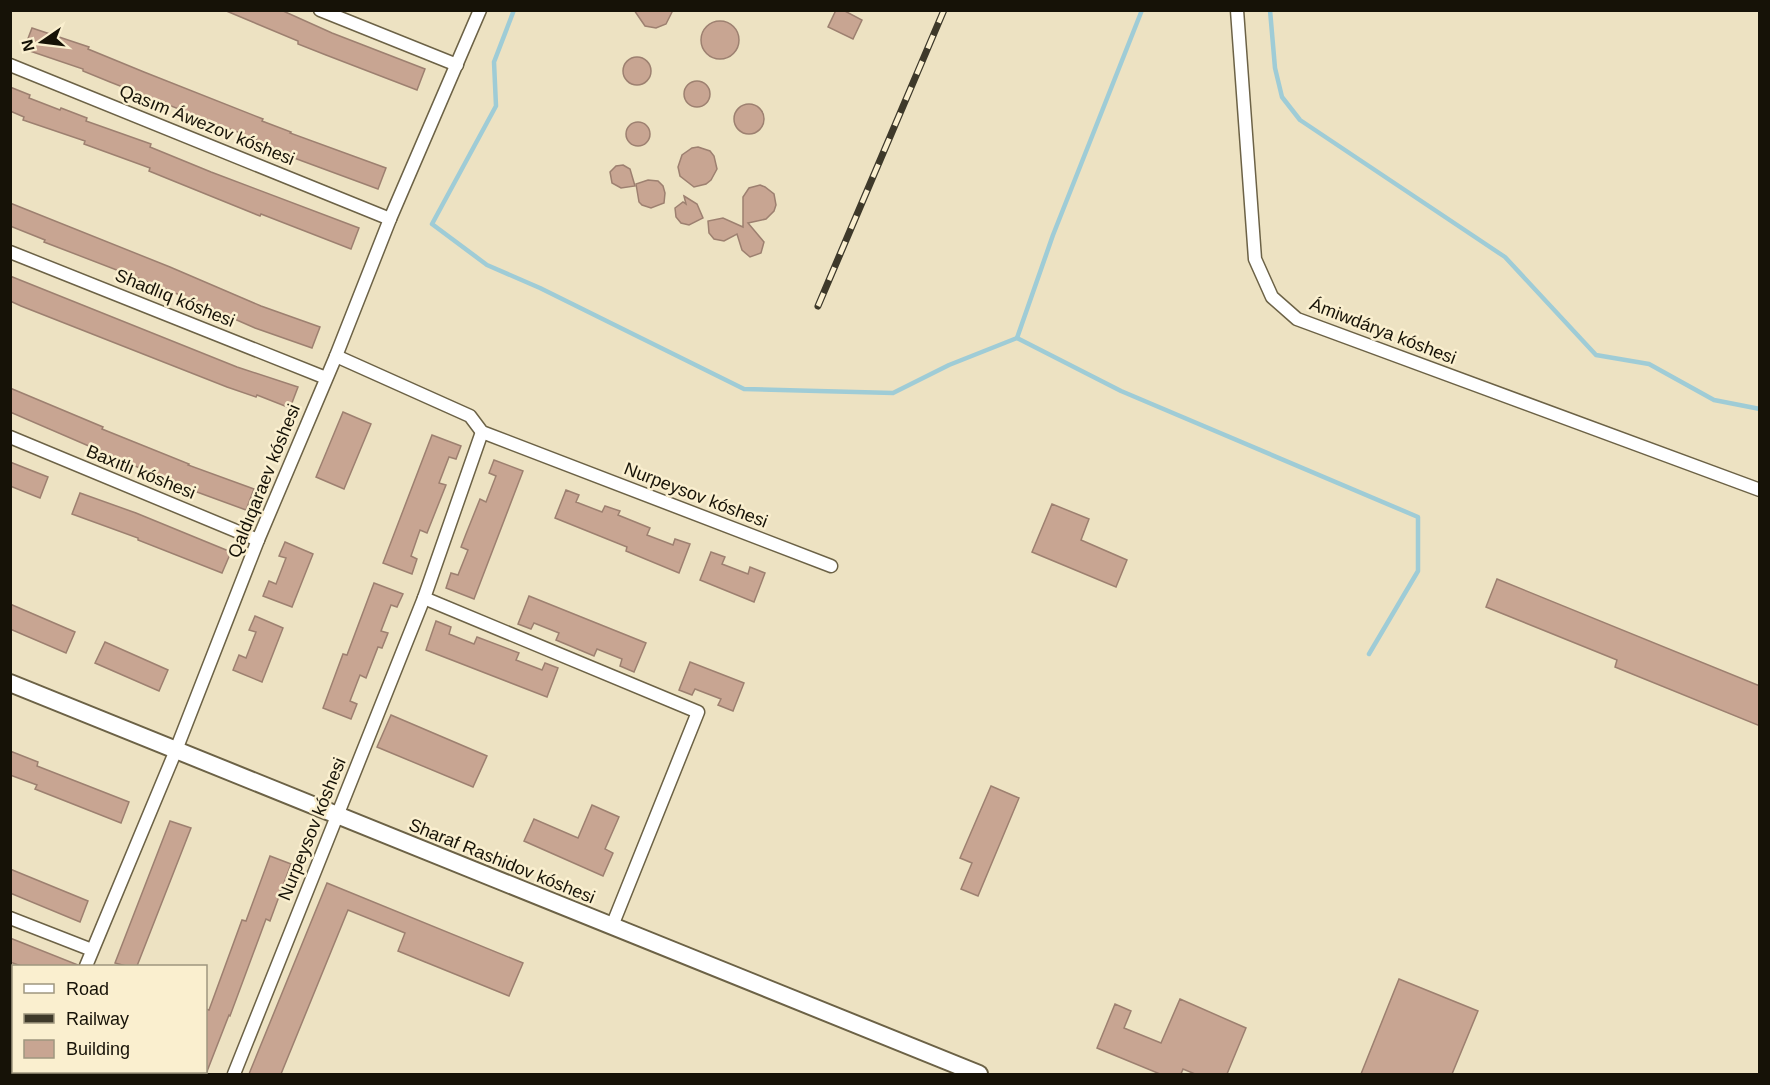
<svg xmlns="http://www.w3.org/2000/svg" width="1770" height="1085" font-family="Helvetica,sans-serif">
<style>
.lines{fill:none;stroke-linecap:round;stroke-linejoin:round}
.stream{stroke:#9fccd6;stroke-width:4.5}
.building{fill:#c8a592;stroke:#9d8070;stroke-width:1.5}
.minor-casing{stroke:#6c6246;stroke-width:15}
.tertiary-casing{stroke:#6c6246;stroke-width:20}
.minor{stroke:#fff;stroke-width:12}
.tertiary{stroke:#fff;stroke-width:16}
.rail-casing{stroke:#3e392a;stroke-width:7}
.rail{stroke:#faefcf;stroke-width:4.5;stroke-dasharray:14;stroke-linecap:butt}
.labels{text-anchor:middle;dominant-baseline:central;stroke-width:5;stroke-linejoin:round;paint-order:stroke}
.street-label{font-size:18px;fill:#161207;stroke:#faefcf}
</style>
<rect width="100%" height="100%" fill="#ede2c2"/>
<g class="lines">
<g class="stream">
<path d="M514,10L494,62L496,106L432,224L487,265L540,288L744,389L893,393L949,365L1017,338L1121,391L1418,517V571L1369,654"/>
<path d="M1270,10L1275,68L1282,97L1300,120L1505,257L1596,355L1649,364L1714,400L1760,409"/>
<path d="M1017,338L1053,235L1142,10"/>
</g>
</g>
<g class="building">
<path d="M224,10H281L332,33L425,69L417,90L326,55L298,44V41Z"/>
<path d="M634,10H673L666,24L656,28L645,26Z"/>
<path d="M836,10H843L862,20L853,39L828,27Z"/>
<circle cx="720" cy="40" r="19"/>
<path d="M32,28L89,47L88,49L144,72L263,119L262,121L291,132L290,133L386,168L378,189L286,155L257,143L258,140L110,82L83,71V69L24,49Z"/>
<circle cx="637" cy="71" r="14"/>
<circle cx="697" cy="94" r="13"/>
<path d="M10,87L30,95L29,98L60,110L61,108L87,118L86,121L151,144L150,147L211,172L359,228L351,249L261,214L260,216L176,182L149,171L150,168L84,144L85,141L23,120L24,117L10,111Z"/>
<circle cx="749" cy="119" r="15"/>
<circle cx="638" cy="134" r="12"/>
<path d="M698,147L710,151L714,156L717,169L711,180L706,184L694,187L680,176L678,167L682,155L692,148Z"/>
<path d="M623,165L630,169L635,186L621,188L612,183L610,172L616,166Z"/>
<path d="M648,180L658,181L663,186L665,193L664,203L651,208L642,205L639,202L636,184Z"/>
<path d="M760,185L765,187L774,194L776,205L774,211L766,219L748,223L764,242L761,253L750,257L742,250L737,234L724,241L714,239L709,233L708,221L723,218L743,227V197L749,188Z"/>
<path d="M684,196L697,204L703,218L689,225L681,223L676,217L675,208L683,202L686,204Z"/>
<path d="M10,203L170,267L261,306L320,327L312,348L255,328L166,289L44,242L45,240L10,226Z"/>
<path d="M10,276L237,367L298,387L290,408L257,395L256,397L227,387L21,306L10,301Z"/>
<path d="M10,388L103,427L102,429L189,464L188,465L254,489L246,510L186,488L10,412Z"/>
<path d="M343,412L371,424L344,489L316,477Z"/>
<path d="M432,435L461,446L456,459L449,457L439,483L446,485L427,533L420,530L411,556L417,559L412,574L383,563Z"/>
<path d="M494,460L523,471L474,599L446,588L451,573L458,575L468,550L461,547L466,534L480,499L486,502L496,476L489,473Z"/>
<path d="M10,462L48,477L40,498L10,486Z"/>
<path d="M566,490L579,495L576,502L602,512L605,506L620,511L618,515L650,528L647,535L673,545L675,539L690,544L679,573L626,551L627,547L555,518Z"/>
<path d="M80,493L136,513L231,552L222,573L138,540V538L72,514Z"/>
<path d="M1052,504L1089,519L1081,540L1127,560L1116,587L1032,552Z"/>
<path d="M285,542L313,554L292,607L263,596L269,581L276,584L286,558L279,556Z"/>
<path d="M711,552L725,557L722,564L748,574L750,567L765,573L754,602L700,580Z"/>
<path d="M1497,579L1760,686V726L1615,667L1617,660L1486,607Z"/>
<path d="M374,583L403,594L397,607L391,605L381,631L388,633L382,648L378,647L366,678L360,675L350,701L357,704L351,719L323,708L343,654L347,655Z"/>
<path d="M529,596L646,643L634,672L620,666L622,659L597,649L594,656L556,640L559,633L534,623L531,629L518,624Z"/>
<path d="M10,604L75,632L66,653L10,629Z"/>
<path d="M255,616L283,628L262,682L233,670L239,655L246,658L256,632L249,630Z"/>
<path d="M436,621L451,627L449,634L474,644L477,637L519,653L516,660L542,670L545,663L558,668L547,697L426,650Z"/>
<path d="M105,642L168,670L159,691L95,663Z"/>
<path d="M690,662L744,683L733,711L718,705L721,699L695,689L692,695L679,690Z"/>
<path d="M391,715L487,756L473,787L377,747Z"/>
<path d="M10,751L38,762L37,766L129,802L121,823L35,789L37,785L10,775Z"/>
<path d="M991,786L1019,798L978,896L961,889L972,863L960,858Z"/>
<path d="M592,805L619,817L605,849L613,853L603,876L524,841L534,819L578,838Z"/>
<path d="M170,821L191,828L137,966H126L115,963Z"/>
<path d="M270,856L291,864L270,921L266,919L230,1016L229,1015L206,1074V1009L209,1010L242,920L246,921Z"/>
<path d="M10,869L88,901L80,922L10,893Z"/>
<path d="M327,883L523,963L509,996L398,951L405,933L348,910L281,1074H249Z"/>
<path d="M10,938L78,965V966H21L10,962Z"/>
<path d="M1399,979L1478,1011L1452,1074H1361Z"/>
<path d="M1180,999L1246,1028L1227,1074H1195L1183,1069L1181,1074H1160L1097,1048L1115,1004L1131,1011L1124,1028L1161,1043Z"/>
</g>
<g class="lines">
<g class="minor-casing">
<g id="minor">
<path d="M320,10L457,65"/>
<path d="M1237,10L1255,259L1272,297L1297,319L1760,490"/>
<path d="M10,65L390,219"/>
<path d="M10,252L326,378"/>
<path d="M336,356L470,416L482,432L831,566"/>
<path d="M10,437L258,540"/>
<path d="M424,598L698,712L612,926"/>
<path d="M10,918L92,950"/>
<path d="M86,966L176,750L258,540L336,356L390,219L480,10"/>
<path d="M40,1074L41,1072"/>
<path d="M234,1074L424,598L482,432"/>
</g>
</g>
<g class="tertiary-casing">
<path id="tertiary" d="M10,683L979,1074"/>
</g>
<use href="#minor" class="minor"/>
<use href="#tertiary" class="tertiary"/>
<g class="rail-casing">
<path id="rail" d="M818,306L944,10"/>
</g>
<use href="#rail" class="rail"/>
</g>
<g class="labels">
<g class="street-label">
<text transform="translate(207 125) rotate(22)">Qasım Áwezov kóshesi</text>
<text transform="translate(175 298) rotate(22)">Shadlıq kóshesi</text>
<text transform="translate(1383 331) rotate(21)">Ámiwdárya kóshesi</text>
<text transform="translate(141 472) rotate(22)">Baxıtlı kóshesi</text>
<text transform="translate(264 481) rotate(-68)">Qaldıqaraev kóshesi</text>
<text transform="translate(696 495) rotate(21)">Nurpeysov kóshesi</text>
<text transform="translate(312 829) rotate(-68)">Nurpeysov kóshesi</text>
<text transform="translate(502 861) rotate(22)">Sharaf Rashidov kóshesi</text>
</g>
</g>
<rect width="1770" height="1085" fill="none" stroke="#161207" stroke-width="24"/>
<rect x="12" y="965" width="195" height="108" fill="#faefcf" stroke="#9f977f" stroke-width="1.5"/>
<rect x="24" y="984" width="30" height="9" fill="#ffffff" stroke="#9f977f" stroke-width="1.5"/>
<text x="66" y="995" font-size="18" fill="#161207">Road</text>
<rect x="24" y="1014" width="30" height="9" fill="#3e392a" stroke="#9f977f" stroke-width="1.5"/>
<text x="66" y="1025" font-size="18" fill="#161207">Railway</text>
<rect x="24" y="1040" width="30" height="18" fill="#c8a592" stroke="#9f977f" stroke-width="1.5"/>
<text x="66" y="1055" font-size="18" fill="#161207">Building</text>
<g transform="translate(42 42) rotate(256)" stroke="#faefcf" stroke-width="4.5" paint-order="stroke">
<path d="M0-4.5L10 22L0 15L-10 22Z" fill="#161207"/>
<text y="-9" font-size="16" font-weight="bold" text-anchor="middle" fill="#161207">N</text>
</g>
</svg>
